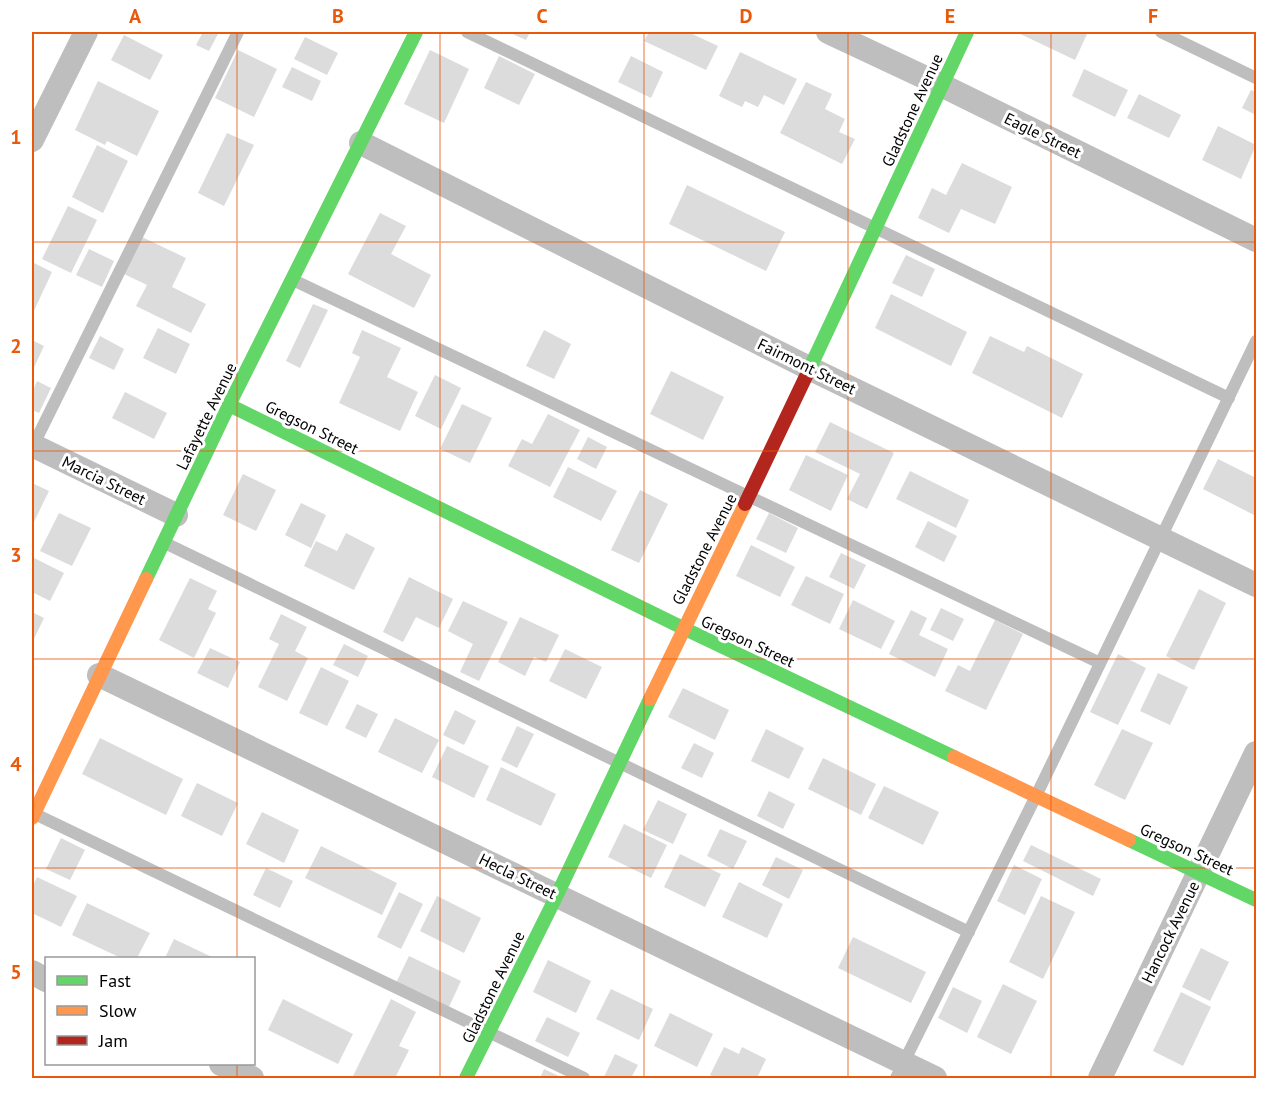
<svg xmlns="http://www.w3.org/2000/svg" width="1288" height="1110" font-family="'PT Sans',sans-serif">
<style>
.building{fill:#dcdcdc}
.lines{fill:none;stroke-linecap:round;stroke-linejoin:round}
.lane{stroke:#bebebe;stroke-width:12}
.street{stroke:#bebebe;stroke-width:24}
.fast{stroke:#63d668;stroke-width:14}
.slow{stroke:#ff974d;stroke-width:14}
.jam{stroke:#b3261e;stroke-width:14}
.grid{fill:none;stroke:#e8590c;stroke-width:1.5;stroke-opacity:0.55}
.labels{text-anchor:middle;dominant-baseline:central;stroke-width:6;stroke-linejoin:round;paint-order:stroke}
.street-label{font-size:16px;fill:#000;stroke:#fff}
.neatline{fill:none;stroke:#e8590c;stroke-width:2}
.grid-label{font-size:20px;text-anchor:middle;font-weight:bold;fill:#e8590c}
</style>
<rect width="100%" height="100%" fill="#fff"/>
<g class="building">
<path d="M203,32H219L209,51L196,45Z"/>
<path d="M508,32H530L526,40Z"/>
<path d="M649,32H688L718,46L706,70L644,41Z"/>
<path d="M1016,32H1088L1075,60Z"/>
<path d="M124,35L163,55L150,80L111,60Z"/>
<path d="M305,37L338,53L327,75L294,59Z"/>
<path d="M238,50L277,69L254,117L215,98Z"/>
<path d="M430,50L469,69L444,123L404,104Z"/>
<path d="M740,52L797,79L784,105L764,95L758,107L745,101L742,107L719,96Z"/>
<path d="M499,56L535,74L519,105L484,88Z"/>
<path d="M631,56L663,72L651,98L618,82Z"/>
<path d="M292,67L321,81L312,101L282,87Z"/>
<path d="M1084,69L1128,90L1115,117L1072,96Z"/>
<path d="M98,81L159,111L137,156L107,141L105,145L75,130Z"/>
<path d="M806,82L832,94L825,109L845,119L839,132L855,139L842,164L780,133Z"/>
<path d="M1251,90L1256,92V115L1242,108Z"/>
<path d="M1139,94L1181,115L1169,138L1127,118Z"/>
<path d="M1218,126L1256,145L1241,179L1202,160Z"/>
<path d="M227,133L254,145L224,206L198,193Z"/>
<path d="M97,145L128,161L103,213L72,197Z"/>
<path d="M962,163L1012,187L995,224L961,209L949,233L918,218L932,188L946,195Z"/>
<path d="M687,185L785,232L766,271L669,224Z"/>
<path d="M68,206L97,220L71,273L42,259Z"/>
<path d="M380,213L406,226L391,254L431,275L414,308L348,274Z"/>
<path d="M142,237L186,258L172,287L206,304L191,333L136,306L147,285L124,274Z"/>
<path d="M89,249L114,261L102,287L76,275Z"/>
<path d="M906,255L935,269L922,297L892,283Z"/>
<path d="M32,262L52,272L32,315Z"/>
<path d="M891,294L967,332L951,366L875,328Z"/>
<path d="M313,304L328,310L300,368L286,361Z"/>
<path d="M158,328L190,344L176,374L143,358Z"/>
<path d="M362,330L401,348L387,377L418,392L400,431L339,403L360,357L352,353Z"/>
<path d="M544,330L571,344L554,379L526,366Z"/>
<path d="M100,336L124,349L114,370L89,358Z"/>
<path d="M990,336L1024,352L1027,346L1083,374L1062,418L972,373Z"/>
<path d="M32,340L44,346L32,372Z"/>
<path d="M671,371L724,397L703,440L650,414Z"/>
<path d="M435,375L461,388L441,429L415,416Z"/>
<path d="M37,381L51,388L39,413L32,410V393Z"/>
<path d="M125,392L167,413L154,439L112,418Z"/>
<path d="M462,404L492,418L470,463L440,449Z"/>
<path d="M548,414L580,430L550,487L508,466L522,439L532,444Z"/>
<path d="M830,422L894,453L867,509L847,499L860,474L815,452Z"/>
<path d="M588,437L607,447L596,469L577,459Z"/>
<path d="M806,455L848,475L831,511L789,490Z"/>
<path d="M1218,459L1256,478V516L1203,489Z"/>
<path d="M568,467L617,491L601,521L553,497Z"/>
<path d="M910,471L969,500L956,528L896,499Z"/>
<path d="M243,474L276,490L256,531L223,515Z"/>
<path d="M32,483L49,491L33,524L32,523Z"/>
<path d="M640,490L668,504L639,563L611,550Z"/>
<path d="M301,503L326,515L311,548L285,535Z"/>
<path d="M59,513L91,528L72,566L40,551Z"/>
<path d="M769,513L798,528L786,553L756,539Z"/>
<path d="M928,521L957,536L944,562L915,547Z"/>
<path d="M346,533L375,548L354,590L304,566L316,541L337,551Z"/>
<path d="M751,545L795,567L780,597L736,576Z"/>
<path d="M841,553L866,565L854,589L829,577Z"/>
<path d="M32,557L64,573L50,601L32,592Z"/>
<path d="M806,576L844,594L830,624L791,605Z"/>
<path d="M409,577L453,599L439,628L416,617L403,642L383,632Z"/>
<path d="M190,578L217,591L208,609L216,613L194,658L159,640Z"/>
<path d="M1199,589L1226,603L1194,670L1166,656Z"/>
<path d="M853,600L895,621L881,649L839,629Z"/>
<path d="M463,601L508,622L479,681L460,672L473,644L448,631Z"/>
<path d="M941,608L964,619L953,641L930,630Z"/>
<path d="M911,610L927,618L919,635L948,649L935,677L889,654Z"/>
<path d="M32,612L44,618L32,643Z"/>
<path d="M281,614L307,627L295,651L308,658L287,701L258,687L279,644L269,639Z"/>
<path d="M520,617L559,635L546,662L534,657L525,676L498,662Z"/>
<path d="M995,620L1023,634L986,710L945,691L958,665L970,671Z"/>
<path d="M344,644L368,656L358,677L333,665Z"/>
<path d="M210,648L240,662L228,688L197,673Z"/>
<path d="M565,649L602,667L586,699L549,681Z"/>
<path d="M1118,654L1146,668L1118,725L1090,712Z"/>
<path d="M321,667L349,681L327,726L299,713Z"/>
<path d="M1158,673L1188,687L1170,725L1140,711Z"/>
<path d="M683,688L729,710L715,740L668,717Z"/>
<path d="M357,704L378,714L366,738L345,728Z"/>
<path d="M455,710L476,721L464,745L443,735Z"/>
<path d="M395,718L439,740L422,773L378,752Z"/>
<path d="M517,726L534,734L517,768L501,760Z"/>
<path d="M766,729L804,748L789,779L751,761Z"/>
<path d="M1122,729L1153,743L1125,800L1094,785Z"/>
<path d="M100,738L183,779L166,815L82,774Z"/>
<path d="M694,743L714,753L702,778L681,768Z"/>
<path d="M447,746L489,766L474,798L432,777Z"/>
<path d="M823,758L876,784L861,815L808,789Z"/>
<path d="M501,767L556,794L541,826L486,800Z"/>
<path d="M197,783L238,803L222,836L181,816Z"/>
<path d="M884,786L939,812L923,845L868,818Z"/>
<path d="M769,791L795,804L783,829L757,816Z"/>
<path d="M658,800L687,814L673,844L643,830Z"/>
<path d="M262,812L299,830L284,863L246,844Z"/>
<path d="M624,824L667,845L651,878L608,857Z"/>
<path d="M720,829L747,841L733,869L707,856Z"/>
<path d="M61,838L85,850L70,880L46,869Z"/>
<path d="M1031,845L1101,879L1093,896L1023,861Z"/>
<path d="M321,846L397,883L382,915L305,878Z"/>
<path d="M680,854L721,874L705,907L664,887Z"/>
<path d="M776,857L803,870L789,899L762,885Z"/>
<path d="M1014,865L1042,879L1025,915L997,901Z"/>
<path d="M266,868L293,881L280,908L253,895Z"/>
<path d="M37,877L77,896L61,927L32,913V888Z"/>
<path d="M739,882L783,904L767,938L722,917Z"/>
<path d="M399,892L423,904L401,949L377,937Z"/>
<path d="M437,896L481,918L464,953L420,931Z"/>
<path d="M1041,896L1075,912L1043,979L1009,962Z"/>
<path d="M87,903L150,933L137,958H121L72,935Z"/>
<path d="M853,937L926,972L911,1003L838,968Z"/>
<path d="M174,939L214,958H165Z"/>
<path d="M1201,948L1229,962L1210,1001L1182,987Z"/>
<path d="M409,956L461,981L448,1009L396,983Z"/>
<path d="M548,960L591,981L576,1013L533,992Z"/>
<path d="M1003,984L1037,1001L1011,1054L977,1037Z"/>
<path d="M953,987L982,1001L967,1033L938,1018Z"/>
<path d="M611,989L653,1009L639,1040L596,1019Z"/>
<path d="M1181,992L1211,1007L1183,1066L1153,1051Z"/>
<path d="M283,999L353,1034L338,1064L268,1030Z"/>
<path d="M391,999L416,1012L399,1046L409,1050L395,1078H358L353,1076Z"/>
<path d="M670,1013L713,1034L697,1067L654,1046Z"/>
<path d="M547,1017L580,1033L568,1057L535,1041Z"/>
<path d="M724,1047L739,1054L742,1047L766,1059L757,1078H716L710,1075Z"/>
<path d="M615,1054L638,1065L631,1078L604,1077Z"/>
<path d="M544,1069L563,1078H540Z"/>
</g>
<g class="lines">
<g class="lane">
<path d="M467,32L1229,398"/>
<path d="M1161,32L1256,78"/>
<path d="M293,280L1100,663"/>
<path d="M32,448L238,32"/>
<path d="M165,543L969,932"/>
<path d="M35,814L584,1078"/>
<path d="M896,1078L1036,796L1256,341"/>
</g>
<g class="street">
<path d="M828,32L941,85L1256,240"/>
<path d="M32,140L86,32"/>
<path d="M361,143L809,368L1256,585"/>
<path d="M32,445L176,515"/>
<path d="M99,675L935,1078"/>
<path d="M32,972L46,980"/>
<path d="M221,1064L252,1078"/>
<path d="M1100,1078L1256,753"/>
</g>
<g class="fast">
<path d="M809,370L967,32"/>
<path d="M229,405L683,628L954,757"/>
<path d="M146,579L229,405L416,32"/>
<path d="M1129,840L1256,900"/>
<path d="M466,1078L557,895L650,699"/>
</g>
<g class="slow">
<path d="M650,699L745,504"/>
<path d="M954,757L1129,840"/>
<path d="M32,818L146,579"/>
</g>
<path class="jam" d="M745,504L809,370"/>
</g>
<path class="grid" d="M237,32V958M440,32V1078M644,32V1078M848,32V1078M1051,32V1078M32,242H1256M32,451H1256M32,659H1256M32,868H1256M237,1064V1078"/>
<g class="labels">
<g class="street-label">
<text transform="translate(912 110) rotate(-65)">Gladstone Avenue</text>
<text transform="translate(1043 135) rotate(26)">Eagle Street</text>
<text transform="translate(807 366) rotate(26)">Fairmont Street</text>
<text transform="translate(206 416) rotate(-64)">Lafayette Avenue</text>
<text transform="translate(312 427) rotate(26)">Gregson Street</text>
<text transform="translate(104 480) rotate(26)">Marcia Street</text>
<text transform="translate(704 549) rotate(-63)">Gladstone Avenue</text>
<text transform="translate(748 641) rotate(25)">Gregson Street</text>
<text transform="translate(1187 849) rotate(25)">Gregson Street</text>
<text transform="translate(518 876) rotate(26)">Hecla Street</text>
<text transform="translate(1170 932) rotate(-64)">Hancock Avenue</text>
<text transform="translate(493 987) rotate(-64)">Gladstone Avenue</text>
</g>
</g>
<rect width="1288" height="1110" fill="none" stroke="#ffffff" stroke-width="66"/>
<rect x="45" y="957" width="210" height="108" fill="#ffffff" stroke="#999999" stroke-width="1.5"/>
<rect x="57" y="976" width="30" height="9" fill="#63d668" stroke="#999999" stroke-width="1.5"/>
<text x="99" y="987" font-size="18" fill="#000000">Fast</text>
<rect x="57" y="1006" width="30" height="9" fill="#ff974d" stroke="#999999" stroke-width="1.5"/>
<text x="99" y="1017" font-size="18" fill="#000000">Slow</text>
<rect x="57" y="1036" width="30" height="9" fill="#b3261e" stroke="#999999" stroke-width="1.5"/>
<text x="99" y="1047" font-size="18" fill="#000000">Jam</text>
<rect x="33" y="33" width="1222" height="1044" class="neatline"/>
<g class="grid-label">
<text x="135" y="23">A</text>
<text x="338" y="23">B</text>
<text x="542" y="23">C</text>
<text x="746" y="23">D</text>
<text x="950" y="23">E</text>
<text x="1153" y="23">F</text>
<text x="16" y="144">1</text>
<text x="16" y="353">2</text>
<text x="16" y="562">3</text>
<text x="16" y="771">4</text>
<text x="16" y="979">5</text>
</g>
</svg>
